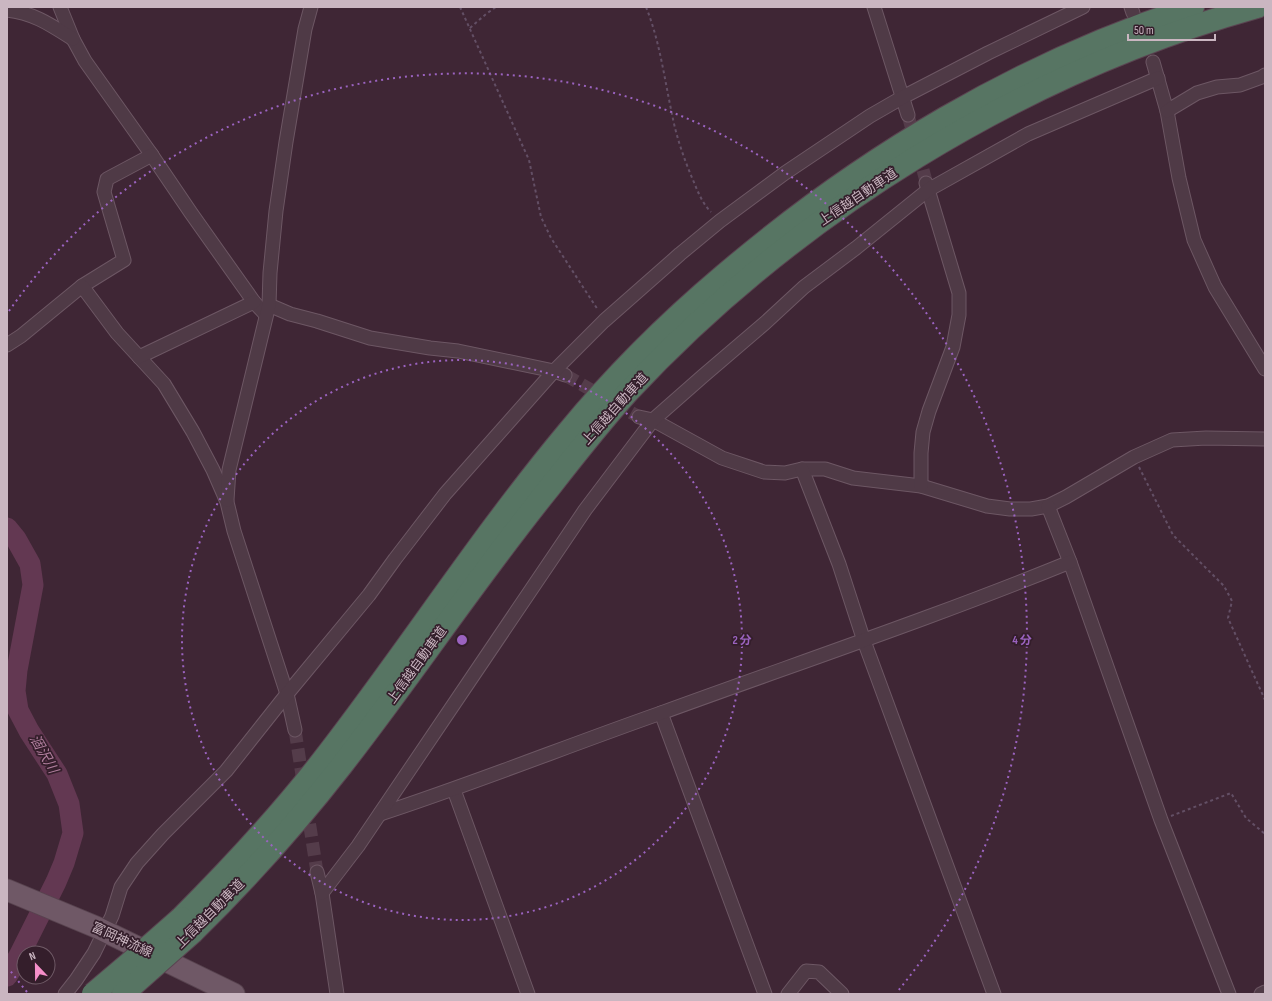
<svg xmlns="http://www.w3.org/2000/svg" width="1272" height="1001" font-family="'Sofia Sans Condensed','Noto Sans JP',sans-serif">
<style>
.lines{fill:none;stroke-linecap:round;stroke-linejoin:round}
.river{stroke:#633852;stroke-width:21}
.street-tunnel{stroke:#543c4a;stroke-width:13;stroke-dasharray:13 6;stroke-linecap:butt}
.street-casing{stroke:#6d5764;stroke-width:15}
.primary-casing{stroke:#58434f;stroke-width:23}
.highway-casing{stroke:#5a4451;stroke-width:24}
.path{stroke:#634f65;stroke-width:2;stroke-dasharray:3 3;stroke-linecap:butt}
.street{stroke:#4f3a46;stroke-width:13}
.primary{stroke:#6f5866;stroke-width:21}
.highway{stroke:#577563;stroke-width:22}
.highway-bridge-casing{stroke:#5a4451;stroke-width:24;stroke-linecap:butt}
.highway-bridge{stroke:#577563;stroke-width:22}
.ring{fill:none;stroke:#9b63c0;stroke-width:2;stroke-dasharray:2 4}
.labels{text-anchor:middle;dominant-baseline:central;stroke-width:3.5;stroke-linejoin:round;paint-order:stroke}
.street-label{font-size:13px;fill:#cab6c1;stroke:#341e2b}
.water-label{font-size:14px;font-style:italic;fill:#b07e9d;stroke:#341e2b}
.centre{fill:#9b63c0;stroke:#341e2b;stroke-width:2}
.ring-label{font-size:12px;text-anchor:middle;font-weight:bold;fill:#9b63c0;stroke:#341e2b;stroke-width:3.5;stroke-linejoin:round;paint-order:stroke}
</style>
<rect width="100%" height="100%" fill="#3f2635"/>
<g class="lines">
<path class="river" d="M7,528L16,539L30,564L33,585L17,670L15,691L18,710L29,731L57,774L69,804L73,833L64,863L56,882L19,956L7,976"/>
<g class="street-tunnel">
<path d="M908,115L926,181"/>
<path d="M565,375L639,417"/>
<path d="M295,730L317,872"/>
</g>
<g class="street-casing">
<g id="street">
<path d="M60,7L73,39L85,61L149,151L191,213L254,302L266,315"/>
<path d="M874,7L908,115"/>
<path d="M1131,7L1133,13"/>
<path d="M7,10C34,13 51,25 73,39"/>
<path d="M1153,62L1167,111L1179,178L1194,240L1215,287L1265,369"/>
<path d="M1167,111L1197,93L1217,87L1240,85L1262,77L1265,75"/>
<path d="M82,286L124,260L104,192L107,179L152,155"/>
<path d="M269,305L290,314L317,321L370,338L430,348L458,351L554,371L565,375"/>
<path d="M7,345L21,336L82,286L117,333L164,384L193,432L213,470L227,502L234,531L287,694L295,730"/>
<path d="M139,357L254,302"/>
<path d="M639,417L653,420L722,458L764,472L785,473L802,469H825L853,478L921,486L987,506L1010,509H1031L1048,506L1066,497L1134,457L1172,440L1206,438L1265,439"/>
<path d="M802,469L839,564L864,641L994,994"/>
<path d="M921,486V453L923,432L929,411L953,347L959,315V293L926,183"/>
<path d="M227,500L229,470L269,305L270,273L276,211L286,142L305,29L311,7"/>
<path d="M1048,506L1070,562L1161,820L1229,994"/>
<path d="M661,713L765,994"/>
<path d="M454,790L528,994"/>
<path d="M380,814C475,783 567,746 661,713C798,663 935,617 1070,562"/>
<path d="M317,872L322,893L337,994"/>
<path d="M322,893L358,846L585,510L653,420L703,376L765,323L804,287L856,248L928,190L1028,134L1158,78"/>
<path d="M65,994L76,980L94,953L112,916L121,887L137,863L163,834L226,771L287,694L369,595L395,559L445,494L554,371L604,321L680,254L720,221L785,173L870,116L903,97L988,53L1083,7"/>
<path d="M788,994L806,971L819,972L842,994"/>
<path d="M1261,994L1265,992"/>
</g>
</g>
<g class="primary-casing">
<path id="primary" d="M7,890L96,927L234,994"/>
</g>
<g class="highway-casing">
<g id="highway">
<path d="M181,918C233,866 284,811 329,752C410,647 482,535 567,433C614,376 667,323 724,275C861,158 1021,62 1193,7"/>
<path d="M193,932C246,880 296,824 342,765C413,674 477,577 550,487C575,455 601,422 628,392C795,213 1021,73 1257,7"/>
</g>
</g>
<g class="path">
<path d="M460,7L529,160L541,217L551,238L598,310"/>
<path d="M646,7C660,42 664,77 672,114C676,136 684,159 693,180C698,192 702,203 711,212"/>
<path d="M470,28L486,14L496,7"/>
<path d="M1139,467L1173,535L1224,586L1232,601L1228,618L1265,700"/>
<path d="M1171,816L1231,793L1246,818L1265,834"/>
</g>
<use href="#street" class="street"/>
<use href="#primary" class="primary"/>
<use href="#highway" class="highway"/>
<g class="highway-bridge-casing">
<g id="highway-bridge">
<path d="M93,994L139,955L181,918"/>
<path d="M123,994L193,932"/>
</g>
</g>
<use href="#highway-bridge" class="highway-bridge"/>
</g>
<g class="ring">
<circle cx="462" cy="640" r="280"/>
<path d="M27 992A560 560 0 0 1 9 969M9 311A560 560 0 1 1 897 992"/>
</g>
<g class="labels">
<g class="street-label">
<text transform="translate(858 197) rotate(-34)">上信越自動車道</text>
<text transform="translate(615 409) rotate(-48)">上信越自動車道</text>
<text transform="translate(417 665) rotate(-54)">上信越自動車道</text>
<text transform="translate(210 914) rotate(-45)">上信越自動車道</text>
<text transform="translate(122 940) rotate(25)">富岡神流線</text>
</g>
<g class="water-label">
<text transform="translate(44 754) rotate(60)">涸沢川</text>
</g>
</g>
<circle cx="462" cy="640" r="6" class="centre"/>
<g class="ring-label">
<text x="742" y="644">2 分</text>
<text x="1022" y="644">4 分</text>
</g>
<rect width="1272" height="1001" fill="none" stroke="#cab6c1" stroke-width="16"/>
<g transform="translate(36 965) rotate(338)"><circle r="19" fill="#341e2b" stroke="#705b67"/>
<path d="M0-3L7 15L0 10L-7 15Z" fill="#f68fca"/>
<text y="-6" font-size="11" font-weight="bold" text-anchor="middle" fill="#cab6c1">N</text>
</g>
<path d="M1128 34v6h87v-6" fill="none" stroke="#cab6c1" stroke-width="2"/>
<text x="1134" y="34" font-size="12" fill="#cab6c1" stroke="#341e2b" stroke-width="3" paint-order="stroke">50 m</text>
</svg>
